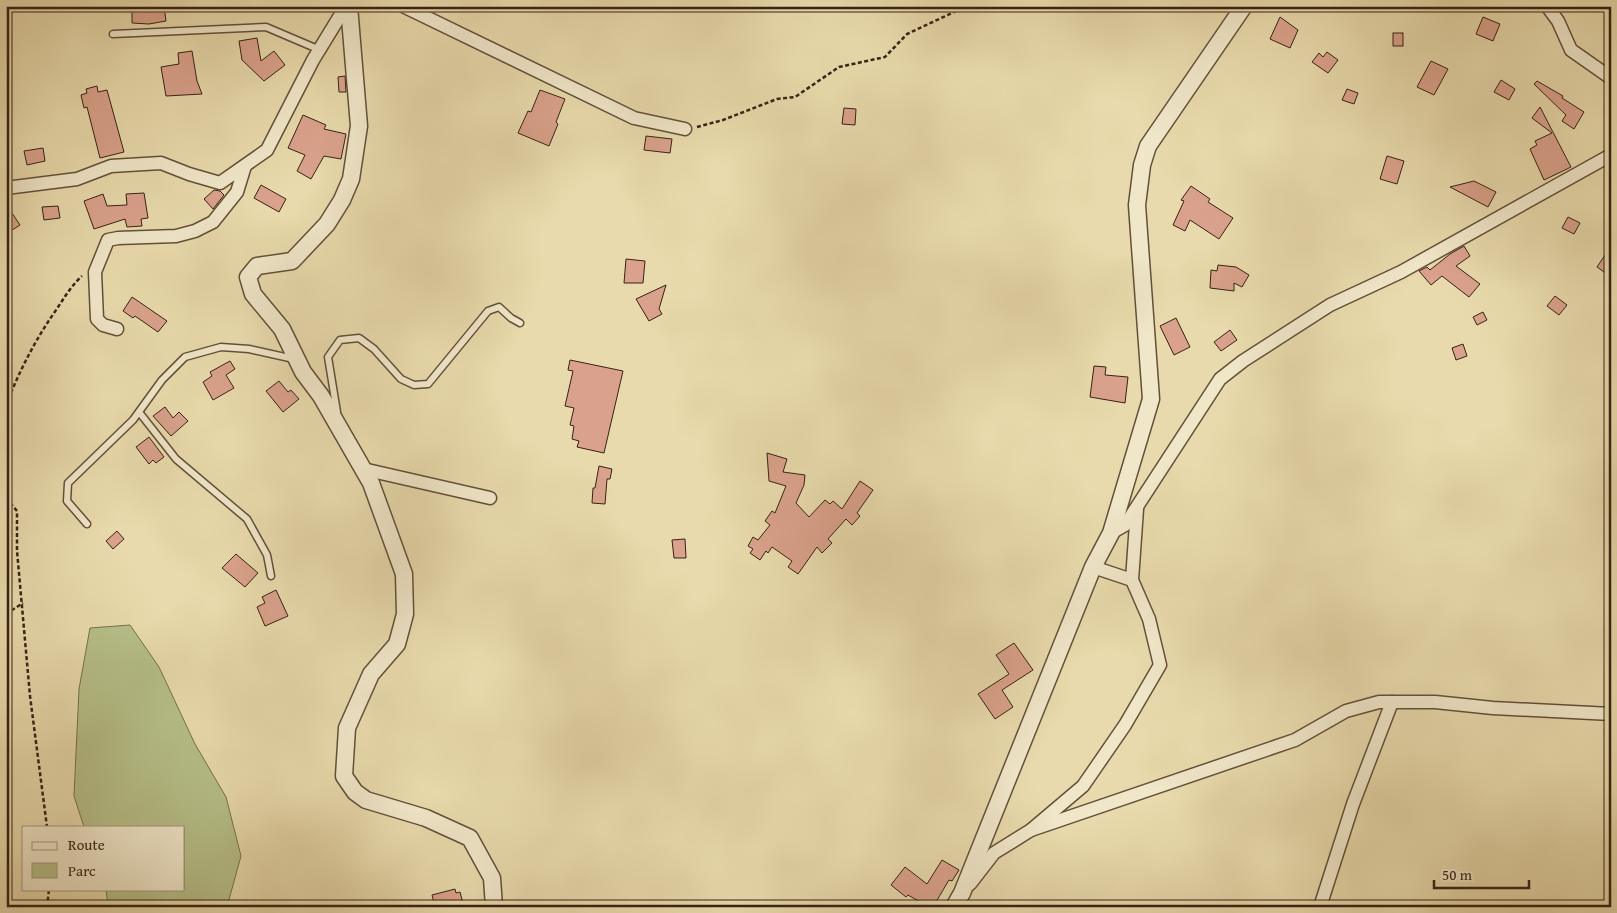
<svg xmlns="http://www.w3.org/2000/svg" width="1617" height="913" font-family="'Gentium Book Plus',serif">
<style>
.green{fill:#b6bf89;stroke:#76704f}
.building{fill:#daa28c;stroke:#372215}
.lines{fill:none;stroke-linecap:round;stroke-linejoin:round}
.service-casing{stroke:#63503b;stroke-width:9}
.minor-casing{stroke:#63503b;stroke-width:15}
.tertiary-casing{stroke:#63503b;stroke-width:19}
.path{stroke:#372215;stroke-width:2.5;stroke-dasharray:4 2.5;stroke-linecap:butt}
.service{stroke:#f0e7c9;stroke-width:6}
.minor{stroke:#f0e7c9;stroke-width:12}
.tertiary{stroke:#f0e7c9;stroke-width:16}
</style>
<rect width="100%" height="100%" fill="#e8daac"/>
<filter id="stains"><feTurbulence type="fractalNoise" baseFrequency=".004" numOctaves="4"/><feColorMatrix values="0 0 0 0 .2 0 0 0 0 .09 0 0 0 0 .02 0 0 0 .5 -.17"/></filter>
<radialGradient id="worn" r=".72"><stop offset=".6" stop-color="#630" stop-opacity="0"/><stop offset="1" stop-color="#630" stop-opacity=".3"/></radialGradient>
<path class="green" d="M130,625L159,667L195,744L226,797L241,856L227,907H108L106,889H184V827H84L74,796L79,689L90,628Z"/>
<g class="building">
<path d="M143,6H164L166,21L149,24L132,23V8H144Z"/>
<path d="M1280,17L1298,30L1290,48L1270,39Z"/>
<path d="M1483,17L1500,24L1493,41L1476,34Z"/>
<rect x="1393" y="33" width="10" height="13"/>
<path d="M257,38L261,61L274,51L285,65L264,81L242,60L239,41Z"/>
<path d="M192,51L197,81L202,94L166,96L161,67L179,64L178,53Z"/>
<path d="M1327,52L1338,60L1328,73L1312,62L1319,53L1323,57Z"/>
<path d="M1431,61L1448,69L1434,95L1417,87Z"/>
<path d="M345,76L346,92H339L338,77Z"/>
<path d="M1501,80L1515,89L1509,100L1494,92Z"/>
<path d="M1537,81L1563,96L1562,98L1584,112L1574,129L1562,121L1566,115L1534,84Z"/>
<path d="M97,86L98,92L107,90L124,152L100,158L87,107L84,108L81,95L87,93L86,89Z"/>
<path d="M1347,89L1358,93L1354,104L1342,100Z"/>
<path d="M540,90L565,99L556,122L558,124L549,146L518,133L528,111L531,112Z"/>
<path d="M1540,107L1571,167L1544,180L1530,149L1537,145L1535,141L1552,133L1532,118Z"/>
<path d="M844,108L856,109L855,125L842,124Z"/>
<path d="M303,115L326,125L324,129L346,134L341,159L324,156L311,179L297,171L305,155L288,148Z"/>
<path d="M646,136L672,139L670,153L644,150Z"/>
<path d="M43,148L45,161L27,165L24,151Z"/>
<path d="M1387,156L1404,161L1397,184L1380,179Z"/>
<path d="M1474,181L1496,192L1488,207L1450,187Z"/>
<path d="M261,185L286,199L279,212L254,198Z"/>
<path d="M1191,186L1210,199L1208,202L1233,218L1219,239L1190,220L1185,231L1173,225L1184,201L1181,200Z"/>
<path d="M214,190L220,191L224,195L213,209L204,199Z"/>
<path d="M144,193L148,218L141,219L142,226L127,227L125,219L94,229L84,201L103,194L107,206L127,205L126,194Z"/>
<path d="M6,204L20,225L6,234Z"/>
<path d="M58,206L60,218L44,220L42,207Z"/>
<path d="M1568,217L1580,223L1574,234L1562,228Z"/>
<path d="M1464,246L1470,256L1456,266L1480,284L1469,297L1442,276L1431,285L1419,271L1427,267L1430,270L1450,254Z"/>
<path d="M1611,246V277L1597,267Z"/>
<path d="M626,259L645,261L643,283H624Z"/>
<path d="M1218,265L1236,267L1249,275L1242,287L1234,283V291L1210,288L1211,270L1217,271Z"/>
<path d="M666,285L659,309L662,314L649,321L636,299Z"/>
<path d="M1555,296L1567,305L1559,315L1547,306Z"/>
<path d="M132,297L167,321L158,332L135,316L133,318L123,311Z"/>
<path d="M1483,312L1487,320L1477,325L1473,317Z"/>
<path d="M1176,318L1190,347L1174,355L1160,326Z"/>
<path d="M1230,330L1237,340L1221,351L1214,342Z"/>
<path d="M1463,344L1467,356L1456,360L1452,348Z"/>
<path d="M570,360L623,371L604,453L577,447L579,441L572,439L574,426L570,425L574,408L565,406L573,371L568,370Z"/>
<path d="M230,361L235,369L226,375L234,388L213,400L203,382L212,376L210,372Z"/>
<path d="M1094,366L1106,367L1105,375L1128,377L1125,403L1090,397Z"/>
<path d="M279,381L288,392L291,390L299,399L283,412L266,391Z"/>
<path d="M165,407L173,418L179,412L188,421L171,436L153,416Z"/>
<path d="M149,437L164,457L156,463L153,460L149,464L136,447Z"/>
<path d="M767,453L787,459L783,472L805,475L804,485L796,503L809,517L825,500L830,504L833,501L842,509L860,481L873,490L857,513L860,516L852,525L846,519L828,539L832,543L822,553L817,547L798,574L788,567L792,561L772,547L768,553L766,551L760,560L750,553L753,549L748,546L753,537L758,540L770,525L765,521L772,511L775,513L786,486L769,481Z"/>
<path d="M599,466L612,469L610,479H607L605,504L592,503L593,488H595Z"/>
<path d="M117,531L124,539L113,549L106,541Z"/>
<path d="M685,539L686,558H674L672,540Z"/>
<path d="M236,554L258,573L245,587L222,568Z"/>
<path d="M276,590L288,616L265,626L257,607L265,603L262,597Z"/>
<path d="M1014,643L1033,670L1002,690L1013,707L995,719L978,694L1009,674L996,655Z"/>
<path d="M942,860L959,870L952,881L949,880L933,907H929L908,895L906,897L891,885L905,867L927,884Z"/>
<path d="M455,889L456,893L460,892L464,907H435L432,895Z"/>
</g>
<g class="lines">
<g class="service-casing">
<g id="service">
<path d="M113,34L266,27L320,50"/>
<path d="M139,412L176,459L247,519L267,555L271,576"/>
<path d="M337,412L328,357L340,340L359,338L374,349L401,379L414,385L428,384L488,311L499,307L511,318L520,323"/>
<path d="M87,524L67,501L68,483L133,420L162,380L185,357L221,347L249,349L294,359"/>
</g>
</g>
<g class="minor-casing">
<g id="minor">
<path d="M403,6L634,118L685,129"/>
<path d="M1547,6L1558,21L1571,50L1611,78"/>
<path d="M6,188L77,179L111,166L161,163L189,174L220,183L267,150L313,60L346,6"/>
<path d="M117,329L103,325L97,319L95,272L108,240L118,238L176,236L195,231L213,222L237,192L245,166"/>
<path d="M363,469L490,498"/>
<path d="M1111,533L1125,525L1220,379L1243,361L1330,305L1401,272L1611,155"/>
<path d="M1093,567L1132,580"/>
<path d="M1031,830L1295,740L1346,711L1379,702H1435L1493,708L1611,714"/>
<path d="M970,884L994,853L1031,830L1083,786L1125,725L1160,665L1149,619L1132,580L1137,509"/>
<path d="M1320,907L1353,804L1392,702"/>
</g>
</g>
<g class="tertiary-casing">
<g id="tertiary">
<path d="M349,6L359,126L351,179L342,200L327,224L292,261L257,266L248,277L253,294L282,329L303,372L321,396L371,483L404,574L405,614L397,644L371,674L347,728L344,776L355,792L366,800L426,818L470,838L492,878L494,907"/>
<path d="M954,907L962,893L1093,567L1111,533L1151,399L1137,205L1142,165L1148,146L1244,6"/>
</g>
</g>
<g class="path">
<path d="M697,127L723,120L777,99L795,97L839,67L885,57L907,34L967,6"/>
<path d="M6,405C19,372 34,342 54,313C63,300 70,287 82,276"/>
<path d="M6,498L17,511V551L30,696L47,827"/>
<path d="M6,614L23,603"/>
<path d="M47,907L49,889"/>
</g>
<use href="#service" class="service"/>
<use href="#minor" class="minor"/>
<use href="#tertiary" class="tertiary"/>
</g>
<rect width="1617" height="913" fill="none" stroke="#e8daac" stroke-width="25"/>
<rect x="8" y="8" width="1602" height="898" fill="none" stroke="#372215" stroke-width="2.5"/>
<rect x="12" y="12" width="1592" height="888" fill="none" stroke="#372215"/>
<rect x="22" y="826" width="162" height="65" fill="#f0e7c9" stroke="#a69881"/>
<rect x="32" y="842" width="25" height="8" fill="#f0e7c9" stroke="#a69881"/>
<text x="68" y="850" font-size="15" fill="#372215">Route</text>
<rect x="32" y="863" width="25" height="15" fill="#b6bf89" stroke="#a69881"/>
<text x="68" y="876" font-size="15" fill="#372215">Parc</text>
<path d="M1434 880v8h95v-8" fill="none" stroke="#372215" stroke-width="2.5"/>
<text x="1442" y="880" font-size="15" fill="#372215" stroke="#f0e7c9" stroke-width="4" paint-order="stroke">50 m</text>
<rect width="100%" height="100%" filter="url(#stains)"/>
<rect width="100%" height="100%" fill="url(#worn)"/>
</svg>
